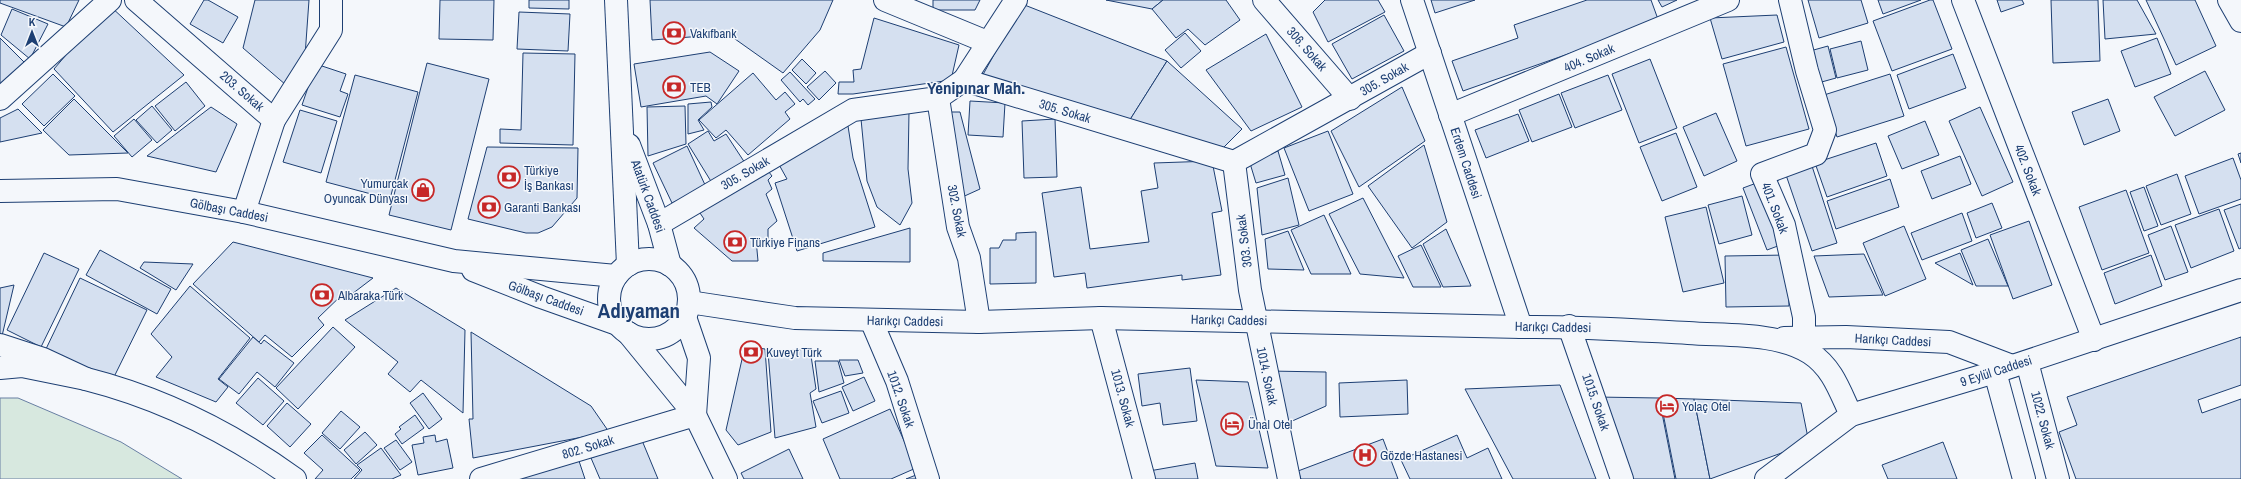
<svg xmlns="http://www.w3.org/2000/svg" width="2241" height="479" font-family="'Archivo Narrow',sans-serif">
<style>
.green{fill:#d7e8df;stroke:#687fa3}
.building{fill:#d5e0f0;stroke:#1d3f73}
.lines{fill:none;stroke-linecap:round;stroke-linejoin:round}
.pedestrian-casing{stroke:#1d3f73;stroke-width:24}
.minor-casing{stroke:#1d3f73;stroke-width:24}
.tertiary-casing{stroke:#1d3f73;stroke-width:24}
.secondary-casing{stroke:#1d3f73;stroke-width:24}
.pedestrian{stroke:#f4f7fb;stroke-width:22}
.minor{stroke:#f4f7fb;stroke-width:22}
.tertiary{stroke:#f4f7fb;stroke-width:22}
.secondary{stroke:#f4f7fb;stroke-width:22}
.labels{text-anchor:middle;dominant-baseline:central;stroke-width:3;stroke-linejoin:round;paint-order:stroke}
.poi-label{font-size:13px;fill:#1d3f73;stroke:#f4f7fb;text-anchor:start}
.street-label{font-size:13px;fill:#1d3f73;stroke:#f4f7fb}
.district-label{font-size:17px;font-weight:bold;fill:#1d3f73;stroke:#f4f7fb}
.town-label{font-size:21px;font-weight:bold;fill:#1d3f73;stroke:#f4f7fb}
</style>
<rect width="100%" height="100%" fill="#f4f7fb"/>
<path class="green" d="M0,398H18L121,442L182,479H0Z"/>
<g class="building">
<path d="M0,0H79L66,27L0,3Z"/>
<path d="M204,0H208L238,17L223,43L190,24Z"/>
<path d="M255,0H309L305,56L286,85L243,48Z"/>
<path d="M440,0H494L493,40L439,39Z"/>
<path d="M529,0H569V9L529,8Z"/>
<path d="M650,0H833L820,30L783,73L728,34L652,40Z"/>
<path d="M933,0H980L975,10H933Z"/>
<path d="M1106,0H1163L1152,9Z"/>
<path d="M1163,0H1226L1240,20L1205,45L1188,29L1176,38L1152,9Z"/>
<path d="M1325,0H1378L1385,12L1328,42L1313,12Z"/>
<path d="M1431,0H1475L1435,13Z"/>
<path d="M1587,0H1651L1659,22L1463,91L1452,61L1518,38L1514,25Z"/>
<path d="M1658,0H1677L1662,7Z"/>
<path d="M1808,0H1861L1868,23L1819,38Z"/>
<path d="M1878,0H1921L1883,14Z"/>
<path d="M1930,0H1933L1952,49L1892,71L1873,21Z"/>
<path d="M1997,0H2022L2024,4L2001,12Z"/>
<path d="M2051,0H2098L2100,61L2053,63Z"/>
<path d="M2103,0H2137L2156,34L2105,39Z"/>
<path d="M2146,0H2195L2216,46L2176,65Z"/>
<path d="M1022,4L1167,61L1126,126L980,80Z"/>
<path d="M109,5L184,75L113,132L54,69Z"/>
<path d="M12,9L48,24L30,59L1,35Z"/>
<path d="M519,12L570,14L568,51L517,49Z"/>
<path d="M1384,15L1404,51L1352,79L1332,44Z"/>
<path d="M1777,15L1784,42L1722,59L1710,18Z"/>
<path d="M874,18L959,45L951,80L853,94H838L839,82H854L853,70L861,69Z"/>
<path d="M1185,33L1201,51L1181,68L1165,50Z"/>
<path d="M1266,34L1302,107L1251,131L1206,70Z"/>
<path d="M0,38L26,64L0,88Z"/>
<path d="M2157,38L2171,74L2135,87L2121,51Z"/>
<path d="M1861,41L1868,70L1837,78L1830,49Z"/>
<path d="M1828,46L1836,78L1818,83L1810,51Z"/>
<path d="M1786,47L1809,129L1746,146L1723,64Z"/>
<path d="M710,52L739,71L717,104L706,96L641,107L634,64Z"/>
<path d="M523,53L575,54L573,145L500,143V129L521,130Z"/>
<path d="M1953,54L1966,88L1909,109L1897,75Z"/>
<path d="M802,59L816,73L806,84L792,70Z"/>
<path d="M1650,59L1677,128L1639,143L1612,74Z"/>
<path d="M1167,61L1242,129L1220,151L1126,126Z"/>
<path d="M427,63L489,79L451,230L389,215Z"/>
<path d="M316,64L346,74L340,91L348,94L340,117L302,105Z"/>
<path d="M825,71L836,83L819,100L807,87Z"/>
<path d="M2205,71L2225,110L2175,136L2154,97Z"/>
<path d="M790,72L815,99L808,105L803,99L800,102L781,80Z"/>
<path d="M753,73L776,100L785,92L795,104L785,112L790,119L748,155L726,130L716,138L699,120Z"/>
<path d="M53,74L75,96L44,126L22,104Z"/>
<path d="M1890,74L1904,116L1837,137L1824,95Z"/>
<path d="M355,75L418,92L390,199L326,182Z"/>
<path d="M1608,75L1622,110L1575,128L1561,93Z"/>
<path d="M186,82L205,106L175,131L155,106Z"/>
<path d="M1402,87L1425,141L1359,187L1331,131Z"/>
<path d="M1559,94L1572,127L1532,142L1519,110Z"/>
<path d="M74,99L128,153L69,155L43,130Z"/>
<path d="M2108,99L2120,131L2084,145L2072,112Z"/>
<path d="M970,101L1005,103L1003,137L968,135Z"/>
<path d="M711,102L712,107L698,120L704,130L688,134V104Z"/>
<path d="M152,106L172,130L157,143L136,120Z"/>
<path d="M685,106L686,144L648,156L647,107Z"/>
<path d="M211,107L237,124L216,172L147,156Z"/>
<path d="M1980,107L2013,182L1982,196L1949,121Z"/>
<path d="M18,109L42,133L0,142V118Z"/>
<path d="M300,110L337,121L321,173L283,162Z"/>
<path d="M909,112L908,169L912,203L900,225L877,207L867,181L861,119Z"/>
<path d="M945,112H960L980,189L958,199Z"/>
<path d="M1716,113L1737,161L1704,176L1683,127Z"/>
<path d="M1518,114L1529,141L1486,158L1475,130Z"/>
<path d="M134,119L152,140L132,157L114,136Z"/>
<path d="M1055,119L1057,177L1024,178L1022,121Z"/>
<path d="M1925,121L1939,155L1902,169L1888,136Z"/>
<path d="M848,126L853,158L875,227L797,251L775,183L787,179L777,161Z"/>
<path d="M708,131L714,141L726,134L745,163L712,183L688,144Z"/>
<path d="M1328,131L1353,194L1309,211L1284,148Z"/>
<path d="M1676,133L1697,187L1662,201L1640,147Z"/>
<path d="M1876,143L1887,176L1827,197L1815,163Z"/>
<path d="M1424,145L1447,222L1412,248L1368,186Z"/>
<path d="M687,146L706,187L672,203L653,163Z"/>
<path d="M487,147L578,148L577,198L552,227L538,233H526L468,219Z"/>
<path d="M1278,151L1285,175L1256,183L1249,160Z"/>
<path d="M2241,153V163L2238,154Z"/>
<path d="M1960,156L1971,184L1932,199L1921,171Z"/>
<path d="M2233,158L2241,180V199L2199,214L2185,176Z"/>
<path d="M1212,161L1222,211L1212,213L1221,275L1182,280V275L1087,288L1085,273L1054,277L1042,193L1081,187L1090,249L1149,242L1141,191L1158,188L1154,163Z"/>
<path d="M1811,163L1837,243L1812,251L1785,172Z"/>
<path d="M765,167L772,176L768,180L772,189L766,194L777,221L768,229V241L756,239L758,261H732L694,228L704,219L698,210Z"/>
<path d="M2177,174L2191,214L2161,225L2146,186Z"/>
<path d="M1288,178L1299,225L1262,235L1257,188Z"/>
<path d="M1890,179L1899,207L1836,229L1827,201Z"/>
<path d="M1762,181L1786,243L1767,250L1743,188Z"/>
<path d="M2144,187L2158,226L2144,231L2130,192Z"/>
<path d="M2126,190L2149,253L2102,270L2079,207Z"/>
<path d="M1742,196L1752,235L1719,244L1708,205Z"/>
<path d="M1363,198L1404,278L1360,274L1329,214Z"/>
<path d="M1992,203L2002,228L1976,238L1967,213Z"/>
<path d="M2241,204V248L2239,249L2224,210Z"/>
<path d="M1706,207L1724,283L1683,292L1665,217Z"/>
<path d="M2219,209L2234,251L2191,268L2175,225Z"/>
<path d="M1962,213L1972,241L1922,260L1911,233Z"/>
<path d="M1324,215L1351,274H1311L1291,230Z"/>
<path d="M2029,221L2052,285L2013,299L1990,235Z"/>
<path d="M1904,226L1926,279L1885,296L1863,243Z"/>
<path d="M2171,226L2188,272L2165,280L2148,235Z"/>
<path d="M910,228V262L823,261V253Z"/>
<path d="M1446,229L1471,286L1443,287L1423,244Z"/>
<path d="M1288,231L1304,270L1268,269L1265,239Z"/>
<path d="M1036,232V283L990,284V248H999L1003,240H1016V233Z"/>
<path d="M1988,239L2008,286H1976L1961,250Z"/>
<path d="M233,242L373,278L352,294L347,290L318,318L324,325L292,357L265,335L259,342L193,284Z"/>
<path d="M1421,245L1441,287H1413L1398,256Z"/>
<path d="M100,250L171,289L157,314L86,275Z"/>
<path d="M44,253L79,269L41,347L7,330Z"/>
<path d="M1960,253L1973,285L1935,263Z"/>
<path d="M1864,254L1883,295L1829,297L1814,256Z"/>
<path d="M1788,255L1789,306L1726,307L1725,256Z"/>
<path d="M2151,255L2162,286L2115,304L2104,273Z"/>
<path d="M144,262L193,264L176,290L140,268Z"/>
<path d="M80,278L147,310L111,383L45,351Z"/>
<path d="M14,285L2,336L0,335V288Z"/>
<path d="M190,286L250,338L218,379L228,387L216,402L156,377L172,357L151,334Z"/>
<path d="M396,288L465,330L463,413L421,380L410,392L388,374L398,362L345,320Z"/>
<path d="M333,327L355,347L298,409L276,388Z"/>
<path d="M471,332L591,406L609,432L473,458L469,419H473Z"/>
<path d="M253,337L261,344L264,340L294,363L275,387L257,372L239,394L219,379Z"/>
<path d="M2241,337V385L2198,400L2202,413L2241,399V479H2076L2059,432L2077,425L2067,397Z"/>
<path d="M745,346L765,349L771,432L738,445L726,430Z"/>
<path d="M810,349L816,389L810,393L816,427L775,438L768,352Z"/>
<path d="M839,360H858L863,373L845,376Z"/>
<path d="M815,361H838L844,383L819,392Z"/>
<path d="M1190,368L1197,421L1163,425L1160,403L1142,406L1138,374Z"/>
<path d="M1268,371L1326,372V406L1281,426Z"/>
<path d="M864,377L875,401L853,411L842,387Z"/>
<path d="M258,378L284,401L263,425L236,403Z"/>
<path d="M1196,380L1248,382L1268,468L1216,466Z"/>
<path d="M1407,380L1408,414L1340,417L1339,383Z"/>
<path d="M1560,385L1596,479H1513L1465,389Z"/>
<path d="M841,391L849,413L822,423L813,401Z"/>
<path d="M423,393L442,419L429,429L410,403Z"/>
<path d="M1596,397L1659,398L1675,479H1626Z"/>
<path d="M1660,398L1694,399L1710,479H1676Z"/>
<path d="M1694,399L1801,403L1809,443L1710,479Z"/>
<path d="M287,403L311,424L290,447L267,426Z"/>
<path d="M890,409L916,468L891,479H840L823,439Z"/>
<path d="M341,411L360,427L340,449L322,433Z"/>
<path d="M415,415L424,428L402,444L395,434L401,429L399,427Z"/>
<path d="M365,432L377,445L356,464L344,450Z"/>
<path d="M322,435L360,470L351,479H315L323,470L304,453Z"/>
<path d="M435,435L436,442L447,439L453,468L418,475L412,445L424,443L423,437Z"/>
<path d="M1457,435L1467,458L1488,448L1502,479H1410L1401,460Z"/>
<path d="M641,438L658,479H600L591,458Z"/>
<path d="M1383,439L1398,479H1301L1298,471Z"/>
<path d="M396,440L412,462L400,470L384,448Z"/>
<path d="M1943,442L1957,479H1888L1882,465Z"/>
<path d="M381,448L401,475L392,479H354L362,470L357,465Z"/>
<path d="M789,449L803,479H744L741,473Z"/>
<path d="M577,455L585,479H517Z"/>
<path d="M1195,463L1198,479H1151L1149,471Z"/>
<path d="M916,475L918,479H906Z"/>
</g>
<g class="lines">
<g class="pedestrian-casing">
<g id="pedestrian">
<path d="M0,99L110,0"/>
<path d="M659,224L853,110L938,98"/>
<path d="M0,345L43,359L86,379L22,366L0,368"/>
<path d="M86,379C161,398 233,434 295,479"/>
</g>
</g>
<g class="minor-casing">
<g id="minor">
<path d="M136,0L274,120L244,212"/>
<path d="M885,0L987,42"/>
<path d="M1264,0L1350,99"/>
<path d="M1790,0L1807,71L1825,130L1816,154L1762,174L1784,225L1804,317V338"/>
<path d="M1963,0L2094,340"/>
<path d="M964,80L1016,0"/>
<path d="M1450,115L1728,0"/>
<path d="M274,120L331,30V0"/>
<path d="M1234,162L1250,290L1289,479"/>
<path d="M1101,318L1144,479"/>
<path d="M871,320L897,381L928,479"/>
<path d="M979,322L969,258L958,227L938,98L964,80L1234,162L1430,53"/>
<path d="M1569,326L1622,479"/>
<path d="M2027,362L2058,479"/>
<path d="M1995,372L2024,479"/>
<path d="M481,479L695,415"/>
</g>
</g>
<g class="tertiary-casing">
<g id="tertiary">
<path d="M1412,0L1521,327"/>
<path d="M2229,0L2241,21"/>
</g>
</g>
<g class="secondary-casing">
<g id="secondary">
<path d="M616,0L628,265"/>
<path d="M629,145L659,224L670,265"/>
<path d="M0,191L117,189L244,212L454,261L616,276"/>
<circle cx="649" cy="299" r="40"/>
<path d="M473,270L541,297L617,324"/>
<path d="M689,302L795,318L979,322L1101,318L1521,327C1577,326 1632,330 1688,333C1725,336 1778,332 1810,353C1833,368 1840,392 1851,415"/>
<path d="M685,317L699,358L695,415"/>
<path d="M628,333L695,415L726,479"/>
<path d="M1784,338L1846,337L1949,342L2012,366"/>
<path d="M1766,479L1851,415L1995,372L2241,290"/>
</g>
</g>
<use href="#pedestrian" class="pedestrian"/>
<use href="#minor" class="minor"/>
<use href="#tertiary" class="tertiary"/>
<use href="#secondary" class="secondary"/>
</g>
<defs>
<g id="bank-ring" transform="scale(1.15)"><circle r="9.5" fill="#f4f7fb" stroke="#c62828" stroke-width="1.5"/><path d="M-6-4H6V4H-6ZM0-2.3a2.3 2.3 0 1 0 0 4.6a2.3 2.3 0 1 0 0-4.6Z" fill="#c62828"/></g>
<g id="shop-ring" transform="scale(1.15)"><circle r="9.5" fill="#f4f7fb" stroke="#c62828" stroke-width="1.5"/><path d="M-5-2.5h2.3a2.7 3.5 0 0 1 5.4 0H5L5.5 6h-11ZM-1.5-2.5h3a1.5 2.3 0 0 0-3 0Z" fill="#c62828"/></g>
<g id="hotel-ring" transform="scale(1.15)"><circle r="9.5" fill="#f4f7fb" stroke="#c62828" stroke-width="1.5"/><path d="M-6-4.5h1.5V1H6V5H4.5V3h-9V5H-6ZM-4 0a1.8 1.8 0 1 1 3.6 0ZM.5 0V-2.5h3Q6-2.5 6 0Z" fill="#c62828"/></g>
<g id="hospital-ring" transform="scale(1.15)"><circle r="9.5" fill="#f4f7fb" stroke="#c62828" stroke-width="1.5"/><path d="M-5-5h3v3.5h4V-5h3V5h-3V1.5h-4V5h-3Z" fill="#c62828"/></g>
</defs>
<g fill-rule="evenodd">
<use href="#bank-ring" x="674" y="33"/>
<use href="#bank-ring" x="674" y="87"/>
<use href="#bank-ring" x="509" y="177"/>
<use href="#shop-ring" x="423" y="190"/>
<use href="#bank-ring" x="489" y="207"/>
<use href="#bank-ring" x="735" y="242"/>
<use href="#bank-ring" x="322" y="295"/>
<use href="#bank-ring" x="751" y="352"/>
<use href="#hotel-ring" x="1667" y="406"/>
<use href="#hotel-ring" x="1232" y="424"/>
<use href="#hospital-ring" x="1365" y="455"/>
</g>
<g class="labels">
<g class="poi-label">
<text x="690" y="33">Vakıfbank</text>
<text x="690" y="87">TEB</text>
<text x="524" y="170">Türkiye<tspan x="524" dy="15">İş Bankası</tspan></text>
<text x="408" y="183" text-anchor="end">Yumurcak<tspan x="408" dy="15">Oyuncak Dünyası</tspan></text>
<text x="504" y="207">Garanti Bankası</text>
<text x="750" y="242">Türkiye Finans</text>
<text x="338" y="295">Albaraka Türk</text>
<text x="766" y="352">Kuveyt Türk</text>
<text x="1682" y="406">Yolaç Otel</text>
<text x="1248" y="424">Ünal Otel</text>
<text x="1380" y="455">Gözde Hastanesi</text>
</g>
<g class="street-label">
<text transform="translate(1307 49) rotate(49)">306. Sokak</text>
<text transform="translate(1589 58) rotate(-23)">404. Sokak</text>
<text transform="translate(1384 79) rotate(-30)">305. Sokak</text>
<text transform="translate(242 91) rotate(41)">203. Sokak</text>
<text transform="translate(1065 111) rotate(17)">305. Sokak</text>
<text transform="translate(1466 163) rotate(72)">Erdem Caddesi</text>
<text transform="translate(2028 170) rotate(69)">402. Sokak</text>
<text transform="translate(745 173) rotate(-30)">305. Sokak</text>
<text transform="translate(648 196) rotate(70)">Atatürk Caddesi</text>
<text transform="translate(1775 208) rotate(69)">401. Sokak</text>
<text transform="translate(229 210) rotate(11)">Gölbaşı Caddesi</text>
<text transform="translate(957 211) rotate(79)">302. Sokak</text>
<text transform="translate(1244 241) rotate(-97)">303. Sokak</text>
<text transform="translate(546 298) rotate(20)">Gölbaşı Caddesi</text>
<text transform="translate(1229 320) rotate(1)">Harıkçı Caddesi</text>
<text transform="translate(905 321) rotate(1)">Harıkçı Caddesi</text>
<text transform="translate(1553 327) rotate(1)">Harıkçı Caddesi</text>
<text transform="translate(1893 340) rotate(3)">Harıkçı Caddesi</text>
<text transform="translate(1996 371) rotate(-18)">9 Eylül Caddesi</text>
<text transform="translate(1267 376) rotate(78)">1014. Sokak</text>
<text transform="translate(1123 398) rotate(75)">1013. Sokak</text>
<text transform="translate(901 399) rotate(71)">1012. Sokak</text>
<text transform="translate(1596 402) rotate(71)">1015. Sokak</text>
<text transform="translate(2043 420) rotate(75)">1022. Sokak</text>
<text transform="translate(588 447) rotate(-17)">802. Sokak</text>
</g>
<g class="district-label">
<text x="976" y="87">Yenipınar Mah.</text>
</g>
<g class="town-label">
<text x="639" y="310">Adıyaman</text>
</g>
</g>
<g transform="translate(32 32)" stroke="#f4f7fb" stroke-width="3" paint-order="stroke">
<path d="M0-3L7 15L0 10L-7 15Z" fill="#1d3f73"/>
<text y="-6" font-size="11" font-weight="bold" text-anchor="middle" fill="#1d3f73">K</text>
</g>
</svg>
